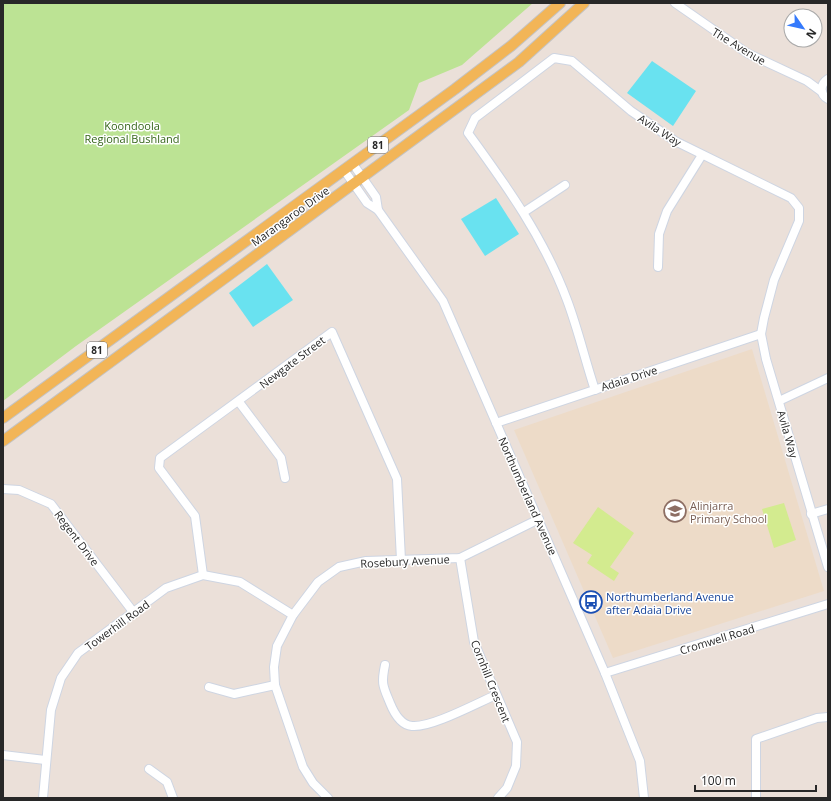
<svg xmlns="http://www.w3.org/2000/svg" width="831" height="801" font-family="'Open Sans',sans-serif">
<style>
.education{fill:#eddbc8}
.green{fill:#bce394}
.pitch{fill:#d3eb8f}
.water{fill:#69e2f0}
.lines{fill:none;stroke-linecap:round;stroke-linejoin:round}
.minor-casing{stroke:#ced5e2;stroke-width:10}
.major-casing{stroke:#c3c3c3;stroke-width:12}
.minor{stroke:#fff;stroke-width:8}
.major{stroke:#f2b557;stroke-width:10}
.labels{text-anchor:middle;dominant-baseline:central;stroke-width:3;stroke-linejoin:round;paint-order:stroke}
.shield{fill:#fff;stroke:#686868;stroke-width:1}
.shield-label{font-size:10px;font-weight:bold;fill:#282828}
.street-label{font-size:11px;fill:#282828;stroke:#fff}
.park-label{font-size:11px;fill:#346518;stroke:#fff}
.education-label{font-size:11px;fill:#785e54;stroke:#fff;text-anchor:start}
.transit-label{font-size:11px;fill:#164399;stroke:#fff;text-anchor:start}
</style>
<rect width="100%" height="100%" fill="#ebe0d9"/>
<path class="education" d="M752,349L824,591L613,658L514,430Z"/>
<path class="green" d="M3,3H533L462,65L419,83L409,110L76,346L3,401Z"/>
<g class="pitch">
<path d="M784,503L796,540L774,548L762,509Z"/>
<path d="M598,507L634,533L610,567L619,573L614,581L587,563L592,555L573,543Z"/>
</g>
<g class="water">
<path d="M652,61L696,91L673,126L627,93Z"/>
<path d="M496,198L519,234L485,256L461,219Z"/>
<path d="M267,264L293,300L253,327L229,293Z"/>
</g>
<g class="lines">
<g class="minor-casing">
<g id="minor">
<path d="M675,3L747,53L807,81L822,92"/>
<path d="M828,79C820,84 819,94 828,99"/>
<path d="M353,164L376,197L378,210"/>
<path d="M344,170L367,203L378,210L443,301L605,673L640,761L644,798"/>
<path d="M524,212L565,185"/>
<path d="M658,267L659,234L667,211L702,155"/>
<path d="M595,390C585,360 578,329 567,300C544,238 506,185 468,133L475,118L554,58L572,61L631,111L675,141L791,198L799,208V221L774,280L764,318L761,334L766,359L828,567"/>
<path d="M779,401L828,378"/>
<path d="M239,402L281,458L285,478"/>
<path d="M496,423L761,334"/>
<path d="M3,489L19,490L51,504L134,613"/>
<path d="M811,514L828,509"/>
<path d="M460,558L474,642L517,742L516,766L507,788L498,798"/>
<path d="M203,575L195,516L159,468L160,458L332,332L397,479L401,560"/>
<path d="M385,665C381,684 383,686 390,703C394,713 401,725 412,726C431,728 477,703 496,695"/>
<path d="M605,673L828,604"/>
<path d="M209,687L234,694L275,685"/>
<path d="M3,755L45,760"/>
<path d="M149,769L167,782L173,798"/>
<path d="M43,798L51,710L61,678L78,653L166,588L203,575L240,582L293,615"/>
<path d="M328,798L313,783L303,767L275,685L274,667L277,646L293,615L318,582L339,567L366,561L460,558L539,519"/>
<path d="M756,798V739L817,718L828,717"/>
</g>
</g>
<g class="major-casing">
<g id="major">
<path d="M3,418L455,89L511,46L560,3"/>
<path d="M3,441L519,62L584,3"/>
</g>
</g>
<use href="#minor" class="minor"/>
<use href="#major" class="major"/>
</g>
<defs>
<g id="school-ring" transform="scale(1.15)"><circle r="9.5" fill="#fff" stroke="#8d6e63" stroke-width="1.5"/><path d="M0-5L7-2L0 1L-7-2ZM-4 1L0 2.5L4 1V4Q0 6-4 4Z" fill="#8d6e63"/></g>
<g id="bus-ring" transform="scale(1.15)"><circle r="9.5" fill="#fff" stroke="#1a4fb4" stroke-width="1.5"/><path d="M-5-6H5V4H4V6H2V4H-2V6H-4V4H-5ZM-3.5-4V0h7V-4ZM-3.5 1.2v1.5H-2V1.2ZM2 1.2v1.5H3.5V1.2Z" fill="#1a4fb4"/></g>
</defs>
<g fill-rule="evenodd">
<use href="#school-ring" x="675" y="511"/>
<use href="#bus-ring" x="591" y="602"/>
</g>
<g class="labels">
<g class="shield">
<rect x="368" y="137" width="20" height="16" rx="3"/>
<rect x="87" y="342" width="20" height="16" rx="3"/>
</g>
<g class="shield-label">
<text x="378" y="145">81</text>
<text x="97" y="350">81</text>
</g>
<g class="street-label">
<text transform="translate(739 46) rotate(31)">The Avenue</text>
<text transform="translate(660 130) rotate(33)">Avila Way</text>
<text transform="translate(290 216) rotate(-36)">Marangaroo Drive</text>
<text transform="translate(292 362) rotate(-37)">Newgate Street</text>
<text transform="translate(629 378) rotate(-18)">Adaia Drive</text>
<text transform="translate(788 434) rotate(74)">Avila Way</text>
<text transform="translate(528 496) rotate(66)">Northumberland Avenue</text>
<text transform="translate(77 538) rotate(53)">Regent Drive</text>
<text transform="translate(405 561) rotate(-3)">Rosebury Avenue</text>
<text transform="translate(117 625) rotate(-36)">Towerhill Road</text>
<text transform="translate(717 639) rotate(-17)">Cromwell Road</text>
<text transform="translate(491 681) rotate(68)">Cornhill Crescent</text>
</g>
<g class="park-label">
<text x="132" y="125">Koondoola<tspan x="132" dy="13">Regional Bushland</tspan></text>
</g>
<g class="education-label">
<text x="690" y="505">Alinjarra<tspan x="690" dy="13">Primary School</tspan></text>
</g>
<g class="transit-label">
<text x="606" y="596">Northumberland Avenue<tspan x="606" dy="13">after Adaia Drive</tspan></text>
</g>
</g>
<rect width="831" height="801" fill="none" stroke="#282828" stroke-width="8"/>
<g transform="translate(803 28) rotate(124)"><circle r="19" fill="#ffffff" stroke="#a9a9a9"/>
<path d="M0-3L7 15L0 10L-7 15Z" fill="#357afc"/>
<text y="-6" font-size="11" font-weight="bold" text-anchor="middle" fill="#282828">N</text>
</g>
<path d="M695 785v6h121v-6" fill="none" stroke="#282828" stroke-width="2"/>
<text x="701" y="785" font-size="12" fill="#282828" stroke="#ffffff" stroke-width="3" paint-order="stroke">100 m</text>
</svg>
